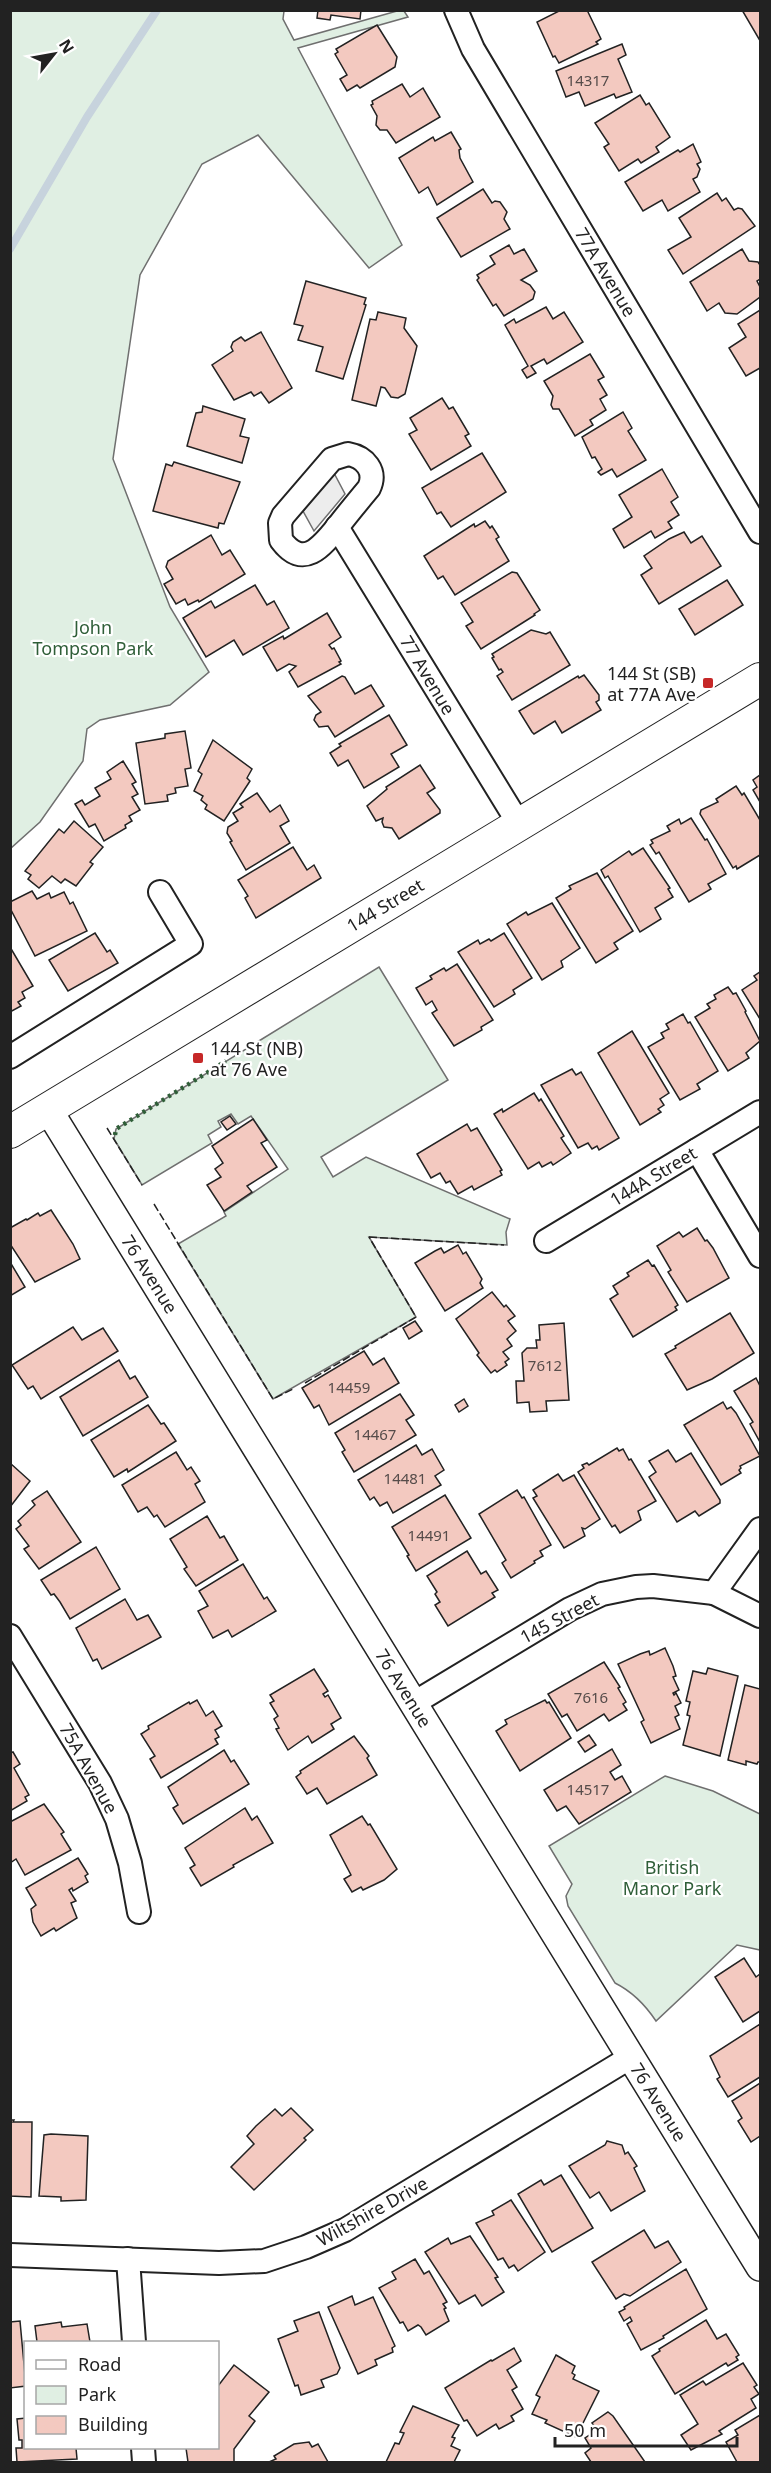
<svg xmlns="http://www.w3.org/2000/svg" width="771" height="2473" font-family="'Noto Sans',sans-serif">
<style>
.green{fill:#e0efe3;stroke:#6f6f6f;stroke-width:1.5}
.parking{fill:#ededed;stroke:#6f6f6f;stroke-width:1.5}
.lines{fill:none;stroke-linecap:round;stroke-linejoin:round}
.stream{stroke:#c7d3dd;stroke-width:8}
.building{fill:#f3c9c0;stroke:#222;stroke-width:1.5}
.minor-casing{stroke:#222;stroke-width:26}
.tertiary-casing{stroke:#222;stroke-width:30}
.secondary-casing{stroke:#222;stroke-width:34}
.minor{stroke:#fff;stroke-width:22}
.tertiary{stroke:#fff;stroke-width:27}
.secondary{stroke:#fff;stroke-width:32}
.hedge{stroke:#2f5e38;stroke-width:4.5;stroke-dasharray:3 4.5;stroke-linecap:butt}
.fence{stroke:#222;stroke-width:1.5;stroke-dasharray:8 3;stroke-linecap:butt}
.poi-dot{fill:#c62828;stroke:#fff;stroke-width:2}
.labels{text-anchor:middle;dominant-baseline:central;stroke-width:4.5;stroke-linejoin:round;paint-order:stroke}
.number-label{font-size:15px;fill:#564c4a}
.street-label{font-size:18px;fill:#222;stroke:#fff}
.park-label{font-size:18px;fill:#2f5e38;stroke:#fff}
.poi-label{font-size:18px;fill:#222;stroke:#fff;text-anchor:end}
</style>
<rect width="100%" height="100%" fill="#fff"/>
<g class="green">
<path d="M11,11H284L283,19L294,40L397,11H404L408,17L298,48L402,245L369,268L258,135L202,164L140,275L113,459L170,607L209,672L170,705L100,720L87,729L83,761L40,822L11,848Z"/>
<path d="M379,967L448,1080L321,1157L333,1177L366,1157L510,1219L506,1232L507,1245L369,1237L416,1317L273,1399L178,1244L226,1216L224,1212L288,1169L251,1116L238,1124L231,1114L218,1121L221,1127L208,1135L212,1143L142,1185L114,1139L116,1129Z"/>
<path d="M665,1776L713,1791L760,1814V1950L737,1945L656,2021C646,2006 631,1991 615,1983L568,1906L566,1896L572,1884L549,1846Z"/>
</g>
<path class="parking" d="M334,473L345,494L314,531L303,511Z"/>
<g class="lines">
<path class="stream" d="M10,249L87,117L157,10"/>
</g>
<g class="building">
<path d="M318,10H361L360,19L331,15L330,20L317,18Z"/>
<path d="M561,10H587L601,39L596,42L598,44L559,63L555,56L553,57L537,22Z"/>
<path d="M742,10H760V38L759,39Z"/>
<path d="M377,25L397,57L395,67L360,88L357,85L347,91L340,79L347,75L335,54L338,52L336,49Z"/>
<path d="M622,44L626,55L618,59L632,92L616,98L614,94L585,106L579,92L566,97L556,71Z"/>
<path d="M402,84L410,97L423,88L440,117L396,143L387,130H380L376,125L377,116L371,105L373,104L372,101Z"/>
<path d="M640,95L646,105L649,103L670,137L656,147L659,152L641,163L638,159L619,171L604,147L609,144L595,123Z"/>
<path d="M451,132L461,149L459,150L460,158L473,182L437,205L428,187L419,193L399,158L433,137L435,141Z"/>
<path d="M693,144L701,162L697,164L700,169L697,177L693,179L700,192L668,211L662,200L643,211L625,182L678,150L680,152Z"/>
<path d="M483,189L492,203L495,201L500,202L507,212L504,219L510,229L461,257L437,218Z"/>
<path d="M717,193L722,201L726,198L734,210L738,208L742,209L755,226L683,274L668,250L691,237L679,218Z"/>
<path d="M509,245L514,254L524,249L537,271L521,280L530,285L535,292L533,299L504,316L496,304L493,306L477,280L479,278L477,275L495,264L490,256Z"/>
<path d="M742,249L749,261L758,262L760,265V279L757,281L760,287V297L737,314L725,313L719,303L707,311L690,282Z"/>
<path d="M306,281L366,298L364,304L366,305L343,379L316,371L323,347L298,340L303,326L294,324Z"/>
<path d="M546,307L553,319L564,312L583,342L547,364L544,359L531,366L536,373L527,378L522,370L528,366L505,325L514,319L516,323Z"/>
<path d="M760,310V368L746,376L729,348L746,337L738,324Z"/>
<path d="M378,312L406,318L404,328L417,346L405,394L398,398L391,397L385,388L381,387L376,406L352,400L370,319L376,320Z"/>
<path d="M261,332L292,388L269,403L261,392L254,396L251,392L234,400L212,365L233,351L231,347L233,342L241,337L245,341Z"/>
<path d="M590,354L604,377L598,380L607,395L600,399L606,410L590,420L593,425L575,436L559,409H553L551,405L553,396L544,381Z"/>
<path d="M442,398L449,409L453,407L469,434L465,436L471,446L431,470L409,434L417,430L410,418Z"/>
<path d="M203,406L245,419L240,436L249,438L242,463L187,446L196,413L202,412Z"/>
<path d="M623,412L632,428L628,431L646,460L617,477L612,469L601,475L598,472L602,469L595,457L592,458L582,437Z"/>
<path d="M482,453L506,492L451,527L441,512L437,514L422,488Z"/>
<path d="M174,462L240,482L224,524L219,523L218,528L153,511L166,464L172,466Z"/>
<path d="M662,469L678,497L671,502L679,515L668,522L672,528L655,538L651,531L624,548L613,529L632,517L619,495Z"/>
<path d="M485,521L490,528L492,526L499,537L496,539L509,561L455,595L443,576L438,579L424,556L474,524L475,527Z"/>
<path d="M684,532L691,543L702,536L721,566L659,604L641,575L652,568L644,556L669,539Z"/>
<path d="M211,535L222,555L230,550L245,574L199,602L198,600L188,605L185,599L176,604L164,584L173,579L166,567L168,561Z"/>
<path d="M512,572L517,573L540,610L534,614L535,615L481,649L466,626L473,622L461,603Z"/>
<path d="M727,580L743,605L695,635L679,609Z"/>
<path d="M255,585L267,605L274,601L289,628L243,655L234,640L206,657L183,618L211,601L215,608Z"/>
<path d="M327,613L341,637L329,645L332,649L334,648L341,661L339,662L341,664L298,687L289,672L296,666L289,664L277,671L263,647L283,636L284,639Z"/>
<path d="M531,630L546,634L550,632L570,665L512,700L497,676L503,672L501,669L499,670L492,658L494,657L492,654Z"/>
<path d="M584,675L599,695V700L596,702L601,710L562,733L555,721L534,734L532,732L519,711L578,676L579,678Z"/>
<path d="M342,676L345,677L355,694L371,685L384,706L335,737L328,726L319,727L314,720L316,715L321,712L308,696Z"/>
<path d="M389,715L407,745L391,754L399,767L364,788L348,760L338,766L330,753L341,746L339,744Z"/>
<path d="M185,731L191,768L185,769L188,786L175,788L176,793L167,795L168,801L145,804L136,743L165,738V734Z"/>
<path d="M213,740L252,769L247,778L250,781L224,821L205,809L207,805L201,800L203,796L194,791L202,774L198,771Z"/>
<path d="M123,761L136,782L132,784L138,794L132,797L140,810L129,816L132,821L125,825L126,828L104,841L95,824L89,827L75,804L82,800L85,805L100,796L95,788L111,779L107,772Z"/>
<path d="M420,765L435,788L427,793L440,810V813L399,839L392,828L384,827L382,822L383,818L376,821L367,806L387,789L386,787Z"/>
<path d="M760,775V802L753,790L757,787L753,780Z"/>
<path d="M736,786L742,795L744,793L760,820V855L737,869L736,866L733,868L700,814L701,810L718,802L716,799Z"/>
<path d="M257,793L270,812L280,805L289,821L280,826L290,843L246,870L230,842L232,841L227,833L228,827L238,821L233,813L243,807L240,804Z"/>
<path d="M691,818L705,840L707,839L726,874L708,884L711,889L689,902L659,852L656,854L650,845L653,843L651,840L670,831L667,826L679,819L681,824Z"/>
<path d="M74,821L103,847L90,862L93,864L76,886L65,879L61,883L52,876L39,888L28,879L31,875L25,871L59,829L64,833Z"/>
<path d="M293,847L307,870L314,865L321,878L256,918L245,898L248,896L238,880Z"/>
<path d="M643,848L670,888L668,889L673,897L655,908L661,919L640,932L608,876L605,878L601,870L629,851L632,855Z"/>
<path d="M597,873L633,931L614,943L618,949L596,963L556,898L571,889L569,886Z"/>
<path d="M32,891L37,899L49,893L51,898L64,892L70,904L73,902L87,931L35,956L10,908V902Z"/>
<path d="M552,903L580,948L561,961L563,967L542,980L507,924L526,912L528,915Z"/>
<path d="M95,933L107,952L110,950L118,963L68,991L49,960Z"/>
<path d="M504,933L532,978L513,990L515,994L494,1007L458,952L478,940L480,944L489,939L491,941Z"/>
<path d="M10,947L33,986L22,992L25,998L18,1002L21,1006L10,1012Z"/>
<path d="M457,964L493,1020L481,1027L482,1030L454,1046L432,1013L437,1010L432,1001L426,1005L416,988L432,979L430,976L444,968L446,971Z"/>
<path d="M760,972V1019L742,990L757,980L754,976Z"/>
<path d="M728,987L733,994L736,993L746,1011L745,1012L760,1041L746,1053L749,1058L728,1071L695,1017L710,1008L707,1004L716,999L714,995Z"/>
<path d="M683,1014L688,1023L690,1022L718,1071L697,1084L700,1089L680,1100L648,1047L664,1038L661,1033L669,1029L666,1024Z"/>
<path d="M632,1031L669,1093L660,1099L664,1105L658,1109L661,1112L640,1125L598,1053Z"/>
<path d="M572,1069L576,1075L581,1072L619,1138L599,1150L597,1146L592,1149L588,1143L578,1148L541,1085Z"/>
<path d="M534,1093L539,1101L541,1099L564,1136L561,1138L571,1153L553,1165L551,1162L542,1167L539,1162L528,1169L494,1114L502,1109L503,1112Z"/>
<path d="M230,1116L236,1124L227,1130L221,1122Z"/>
<path d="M253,1119L267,1140L261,1143L277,1167L247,1186L252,1192L224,1211L207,1185L221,1177L215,1169L223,1163L212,1146Z"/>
<path d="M467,1124L471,1131L477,1128L502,1170L500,1171L502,1175L474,1190L472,1186L458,1194L450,1181L446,1183L440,1173L431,1178L417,1154Z"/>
<path d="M51,1210L73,1244L80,1259L35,1282L10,1244V1228L26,1219L27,1220L38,1213L40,1216Z"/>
<path d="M697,1228L705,1241L707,1240L713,1248L729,1278L687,1302L668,1272L671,1270L657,1246L679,1232L683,1237Z"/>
<path d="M458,1245L463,1254L466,1252L482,1279L480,1283L483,1288L445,1311L415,1263L435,1251L441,1248L444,1253Z"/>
<path d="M648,1260L652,1266L654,1265L678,1305L675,1307L677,1310L633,1337L610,1299L618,1294L613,1286L629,1276L627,1273Z"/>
<path d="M10,1262L25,1287L10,1296Z"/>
<path d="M492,1292L504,1307L506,1305L515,1316L508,1321L516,1331L507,1339L512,1346L503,1352L509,1359L505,1362L507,1365L497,1372L495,1370L491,1373L477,1355L479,1353L456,1319Z"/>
<path d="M730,1313L754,1353L712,1379L687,1390L665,1354L676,1348L675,1346Z"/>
<path d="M415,1321L422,1331L409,1339L403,1328Z"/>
<path d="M564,1323L569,1400L546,1401L547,1411L530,1412L529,1402L517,1403L516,1381H524L522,1353L527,1348H537L536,1340H540L539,1325Z"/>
<path d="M73,1327L82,1340L103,1328L118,1351L41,1399L33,1386L28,1389L12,1365Z"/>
<path d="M364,1351L373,1365L384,1358L399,1383L329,1425L319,1405L314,1408L302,1388Z"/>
<path d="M119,1360L130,1379L135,1376L148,1397L83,1436L60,1397Z"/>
<path d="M756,1378L760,1386V1442L750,1424L753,1422L734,1391Z"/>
<path d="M400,1394L414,1415L406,1420L416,1435L354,1472L342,1452L345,1450L335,1433Z"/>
<path d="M464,1399L468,1406L459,1412L455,1405Z"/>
<path d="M723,1402L727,1409L731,1407L736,1413L760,1456L740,1466L741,1468L739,1470L741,1473L721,1485L684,1425Z"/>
<path d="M148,1405L161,1424L164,1423L176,1441L128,1472L127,1469L114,1477L91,1440Z"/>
<path d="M416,1445L422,1455L432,1449L444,1470L435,1476L441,1485L393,1513L387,1502L380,1506L374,1497L370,1500L358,1480Z"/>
<path d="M617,1448L619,1451L623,1449L629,1460L631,1459L656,1501L638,1511L641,1520L620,1533L615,1525L612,1527L578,1472L584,1468L582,1465L587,1463L589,1465Z"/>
<path d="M668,1450L676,1462L691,1453L720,1500V1503L699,1516L695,1511L677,1522L649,1477L656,1472L649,1461Z"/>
<path d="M176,1452L187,1470L191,1467L200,1481L195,1484L205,1502L165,1527L157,1515L154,1517L147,1507L138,1512L122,1485Z"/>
<path d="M10,1463L30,1481L10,1507Z"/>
<path d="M558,1474L563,1481L574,1475L600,1519L585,1529L582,1528L585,1536L564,1548L533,1498L537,1496L533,1490Z"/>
<path d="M517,1490L522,1498L524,1497L551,1545L540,1551L543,1556L534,1561L535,1563L511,1578L502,1563L506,1560L479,1514Z"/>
<path d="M47,1491L81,1542L39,1569L24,1549L29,1546L16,1529L21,1525L18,1521L35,1505L32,1501Z"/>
<path d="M445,1495L471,1538L416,1571L407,1556L409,1555L392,1527Z"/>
<path d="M207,1516L220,1538L224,1536L238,1560L196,1586L184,1569L187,1567L170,1539Z"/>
<path d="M96,1547L120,1589L70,1619L60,1602L54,1594L51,1595L41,1580Z"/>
<path d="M467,1551L481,1574L486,1571L498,1590L492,1593L495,1597L448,1626L435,1605L440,1602L435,1594L437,1592L427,1576Z"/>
<path d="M243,1564L264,1599L267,1597L276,1611L232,1637L228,1630L213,1638L198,1611L208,1606L199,1591Z"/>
<path d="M125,1599L137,1620L148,1615L161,1637L102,1669L97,1659L93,1661L76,1628Z"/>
<path d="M665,1648L673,1666L676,1676L673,1677L679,1690L673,1693L674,1695L676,1693L681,1703L675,1706L679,1715L675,1717L680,1729L651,1743L641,1722L644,1720L618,1664L640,1654L649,1651L650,1655Z"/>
<path d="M604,1662L620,1687L618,1688L626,1702L623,1704L627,1710L609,1721L604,1714L577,1731L567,1714L562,1717L548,1694Z"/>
<path d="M708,1668L738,1676L720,1756L683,1745L690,1716L687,1715L690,1702L686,1701L693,1671L706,1674Z"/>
<path d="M314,1669L328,1691L323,1694L325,1697L328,1695L341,1718L331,1724L334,1729L312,1743L308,1736L288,1750L276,1729L279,1728L274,1719L278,1716L270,1703L274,1701L270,1695Z"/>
<path d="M745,1685L760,1689V1762H758L757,1764L746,1761V1765L728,1760Z"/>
<path d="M197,1700L206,1716L213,1711L222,1726L215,1730L219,1737L215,1739L218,1744L161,1778L150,1759L155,1756L141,1734L149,1729L148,1726L189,1702L190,1704Z"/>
<path d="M545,1700L547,1703L549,1702L571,1738L520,1771L496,1731L507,1724L505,1720Z"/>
<path d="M589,1735L596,1745L585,1752L578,1742Z"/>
<path d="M354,1736L369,1756L367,1758L377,1775L327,1804L317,1788L307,1794L296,1777L301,1773L300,1771Z"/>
<path d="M612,1749L621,1765L610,1772L615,1780L622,1776L631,1792L579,1824L566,1806L557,1811L544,1790Z"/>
<path d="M224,1750L231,1762L234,1760L249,1784L183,1824L173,1808L178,1805L168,1787Z"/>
<path d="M13,1752L20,1764L14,1768L29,1795L25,1797L27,1801L10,1811V1753Z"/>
<path d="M44,1804L64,1832L61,1834L71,1850L25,1875L16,1859L10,1863V1822Z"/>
<path d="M245,1808L252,1820L257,1816L273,1843L233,1865L234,1867L201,1886L190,1868L195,1865L185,1848Z"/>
<path d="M362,1816L368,1825L370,1824L397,1869L384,1880L363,1890L361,1887L352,1892L344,1879L351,1875L330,1835Z"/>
<path d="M78,1858L88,1874L85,1876L88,1882L73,1891L72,1888L69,1890L76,1901L71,1903L77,1918L56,1931L54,1928L41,1936L33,1922L31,1909L36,1905L26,1888Z"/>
<path d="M744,1958L756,1977L760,1974V2011L743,2022L715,1977Z"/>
<path d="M760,2024V2077L728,2097L717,2079L720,2077L710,2056Z"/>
<path d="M760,2083V2136L751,2142L738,2121L742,2118L732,2101Z"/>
<path d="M291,2108L313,2130L304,2138L306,2140L254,2190L231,2167L254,2144L247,2136L256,2126L275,2109L282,2116Z"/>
<path d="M10,2120H14L13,2122H32L31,2197L10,2196Z"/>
<path d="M51,2134L88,2136L86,2200L61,2201V2197L39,2196L44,2135Z"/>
<path d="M607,2141L622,2145L625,2154L628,2152L637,2166L634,2168L645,2191L611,2211L599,2192L590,2198L569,2166L605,2145Z"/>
<path d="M561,2175L593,2228L552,2252L518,2194L541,2180L544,2185Z"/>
<path d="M511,2200L545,2252L518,2271L514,2265L509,2268L503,2258L498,2260L476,2223L494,2215L492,2211Z"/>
<path d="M644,2230L655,2248L668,2241L681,2262L630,2296L624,2294L616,2299L592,2262Z"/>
<path d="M470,2236L498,2277L495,2278L504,2292L482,2306L475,2295L459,2304L425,2252L448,2238L451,2244Z"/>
<path d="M415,2259L424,2274L429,2271L447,2302L443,2304L446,2308L444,2309L449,2321L426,2335L421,2327L418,2325L408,2331L403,2322L400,2323L379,2288L396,2279L392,2272Z"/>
<path d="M686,2269L707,2309L663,2336L664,2338L641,2350L627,2324L632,2321L630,2317L624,2321L619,2312L625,2309L624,2307Z"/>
<path d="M352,2296L355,2305L373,2297L395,2346L392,2348L393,2352L375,2360L377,2365L358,2374L328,2307Z"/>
<path d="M319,2312L340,2368L337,2374L321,2380L324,2387L301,2395L298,2385L295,2386L278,2339L298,2331L294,2321Z"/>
<path d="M706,2320L717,2339L726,2334L739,2355L736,2357L738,2360L728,2366L726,2363L675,2394L652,2356L660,2351L659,2349Z"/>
<path d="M20,2321L26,2386L10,2388V2322Z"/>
<path d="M61,2322L62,2327L87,2324L90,2342H37L35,2326Z"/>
<path d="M514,2348L521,2361L507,2370L517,2387L512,2390L523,2409L511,2416L514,2421L499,2429L496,2424L477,2436L467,2420L464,2421L445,2388L491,2360L492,2361Z"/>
<path d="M556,2355L575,2366L572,2373L575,2375L573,2379L599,2391L576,2437L545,2423L547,2420L532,2414L540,2397L536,2395Z"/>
<path d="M743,2363L757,2385L754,2387L759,2394L751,2399L756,2408L719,2431L722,2434L691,2450L681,2435L698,2424L680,2395L703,2381L706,2385Z"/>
<path d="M234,2365L269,2392L249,2416L255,2421L234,2449V2462H188L186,2448H218V2386Z"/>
<path d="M413,2406L459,2425L452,2437L455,2438L451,2446L460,2450L454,2462H386L395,2443L399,2444L404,2433L400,2432Z"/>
<path d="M608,2412L613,2416L645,2462H591L585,2453L591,2448L585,2438L597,2430L592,2423Z"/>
<path d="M760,2415V2462H737L726,2442L738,2435L735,2430Z"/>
<path d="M26,2418V2448H76L77,2459L17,2462L16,2448H22V2440H19L17,2419Z"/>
<path d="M309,2442L312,2447L318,2444L328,2462H269L276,2459L274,2456L294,2444Z"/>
</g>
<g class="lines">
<g class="minor-casing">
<g id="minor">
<path d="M456,10L473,49L760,532"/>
<path d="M348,454C365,457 377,471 369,488C359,500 349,512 339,525C323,545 304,571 281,540L280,523L283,516L332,459Z"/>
<path d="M337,527L519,824"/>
<path d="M10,1057L191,944L160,892"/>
<path d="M697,1150L760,1256"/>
<path d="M546,1241L760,1112"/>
<path d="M714,1593L760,1616"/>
<path d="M10,1636L100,1783L117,1819L130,1863L139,1912"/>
<path d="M414,1703L570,1609L602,1594L636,1587L653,1586L714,1593L760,1529"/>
<path d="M10,2255L219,2263L264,2261L306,2247L345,2230L631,2057"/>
<path d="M128,2259L134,2342"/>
<path d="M143,2448L144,2462"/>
</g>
</g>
<g class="tertiary-casing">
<path id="tertiary" d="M48,1109L760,2267"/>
</g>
<g class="secondary-casing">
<path id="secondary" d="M10,1132L760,679"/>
</g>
<use href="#minor" class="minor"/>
<use href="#tertiary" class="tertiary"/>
<use href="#secondary" class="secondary"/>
<path class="hedge" d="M115,1135L116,1129L226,1061"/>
<g class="fence">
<path d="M107,1128L142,1185"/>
<path d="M154,1204L273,1399L295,1388"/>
<path d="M369,1237L504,1245"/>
<path d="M305,1383L416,1317L369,1237"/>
</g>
</g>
<g class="poi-dot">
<rect x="702" y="677" width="12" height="12" rx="3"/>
<rect x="192" y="1052" width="12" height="12" rx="3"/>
</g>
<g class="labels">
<g class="number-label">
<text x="588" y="80">14317</text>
<text x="545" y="1365">7612</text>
<text x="349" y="1387">14459</text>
<text x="375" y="1434">14467</text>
<text x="405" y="1478">14481</text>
<text x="429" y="1535">14491</text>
<text x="591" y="1697">7616</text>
<text x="588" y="1789">14517</text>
</g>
<g class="street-label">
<text transform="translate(606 272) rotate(59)">77A Avenue</text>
<text transform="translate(428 675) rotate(59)">77 Avenue</text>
<text transform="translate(385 905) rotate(-31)">144 Street</text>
<text transform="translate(653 1176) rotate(-31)">144A Street</text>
<text transform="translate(150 1274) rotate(58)">76 Avenue</text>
<text transform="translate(559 1618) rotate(-28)">145 Street</text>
<text transform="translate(404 1688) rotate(58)">76 Avenue</text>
<text transform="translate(89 1768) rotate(61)">75A Avenue</text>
<text transform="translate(659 2102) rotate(58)">76 Avenue</text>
<text transform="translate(372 2211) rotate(-29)">Wiltshire Drive</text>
</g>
<g class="park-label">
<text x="93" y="627">John<tspan x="93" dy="21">Tompson Park</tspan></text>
<text x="672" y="1867">British<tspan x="672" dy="21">Manor Park</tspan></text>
</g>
<g class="poi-label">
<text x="696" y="673">144 St (SB)<tspan x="696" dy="21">at 77A Ave</tspan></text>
<text x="210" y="1048" text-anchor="start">144 St (NB)<tspan x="210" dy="21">at 76 Ave</tspan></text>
</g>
</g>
<rect width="771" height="2473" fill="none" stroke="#222222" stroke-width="24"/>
<rect x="24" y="2341" width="195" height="108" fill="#ffffff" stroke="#a7a7a7" stroke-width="1.5"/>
<rect x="36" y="2360" width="30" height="9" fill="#ffffff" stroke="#a7a7a7" stroke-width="1.5"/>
<text x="78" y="2371" font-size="18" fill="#222222">Road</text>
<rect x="36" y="2386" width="30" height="18" fill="#e0efe3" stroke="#a7a7a7" stroke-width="1.5"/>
<text x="78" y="2401" font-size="18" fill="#222222">Park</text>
<rect x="36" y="2416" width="30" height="18" fill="#f3c9c0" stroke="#a7a7a7" stroke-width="1.5"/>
<text x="78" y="2431" font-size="18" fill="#222222">Building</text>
<g transform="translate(54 54) rotate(59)" stroke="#ffffff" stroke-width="4.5" paint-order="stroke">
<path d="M0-4.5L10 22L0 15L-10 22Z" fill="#222222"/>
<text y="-9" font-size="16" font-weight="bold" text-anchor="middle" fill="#222222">N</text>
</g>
<path d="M555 2437v9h182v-9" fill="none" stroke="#222222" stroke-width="3"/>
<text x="564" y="2437" font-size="18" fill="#222222" stroke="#ffffff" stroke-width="4.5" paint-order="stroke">50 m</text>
</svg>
